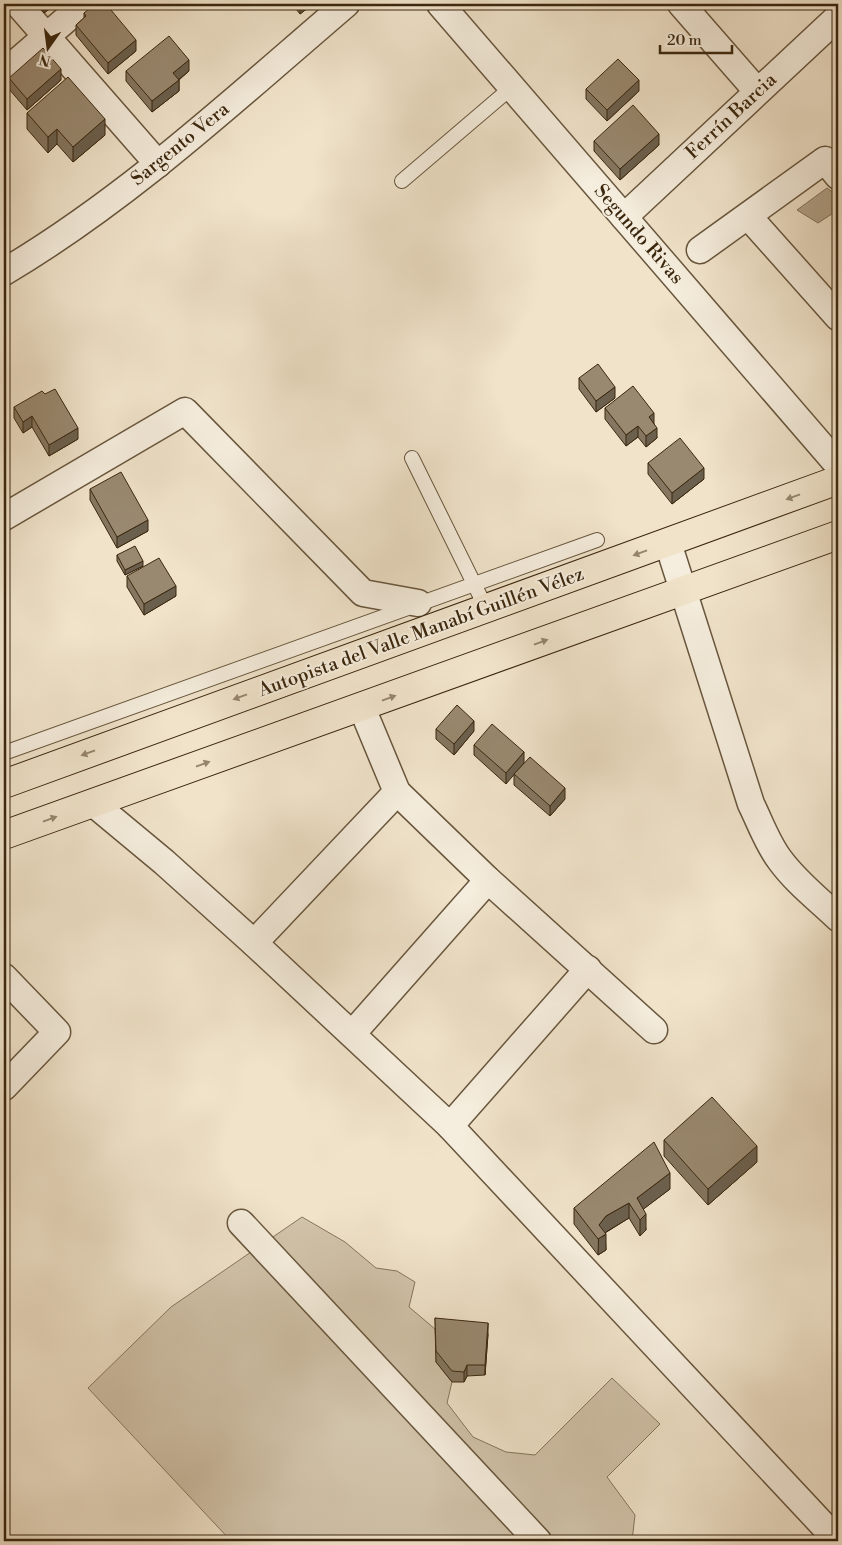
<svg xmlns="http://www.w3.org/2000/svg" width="842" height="1545" font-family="'Libre Bodoni',serif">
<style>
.green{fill:#d1c3aa;stroke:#86755c}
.water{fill:#b2a38a;stroke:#827158}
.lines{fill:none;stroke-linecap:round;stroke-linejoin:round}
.lane-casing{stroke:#68563d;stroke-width:16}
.street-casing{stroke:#68563d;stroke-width:29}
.primary-casing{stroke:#3b270e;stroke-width:30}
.lane{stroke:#f5eddd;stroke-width:14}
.street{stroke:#f5eddd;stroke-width:26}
.primary{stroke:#f0e3ca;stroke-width:28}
.wall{fill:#847660;stroke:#3b270e}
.shaded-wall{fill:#6b604e;stroke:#3b270e}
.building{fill:#998970;stroke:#3b270e}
.oneway{fill:#96856c}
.labels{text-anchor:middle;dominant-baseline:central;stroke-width:4;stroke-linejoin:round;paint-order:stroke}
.street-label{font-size:19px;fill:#3b270e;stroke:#f5eddd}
</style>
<rect width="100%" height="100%" fill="#f0e3ca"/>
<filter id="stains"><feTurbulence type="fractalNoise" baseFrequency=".004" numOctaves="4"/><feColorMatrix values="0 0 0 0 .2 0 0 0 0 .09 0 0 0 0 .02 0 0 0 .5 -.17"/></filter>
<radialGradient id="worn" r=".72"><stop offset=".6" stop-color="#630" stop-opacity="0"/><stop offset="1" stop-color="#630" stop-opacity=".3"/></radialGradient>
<path class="green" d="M302,1217L345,1242L376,1268L397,1271L415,1282L409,1307L435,1329L436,1362L452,1382L447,1403L473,1437L506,1452L535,1455L612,1378L660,1424L607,1477L635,1515L632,1541H231L88,1388L171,1307Z"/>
<path class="water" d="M827,188L838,196V210L818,223L797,210Z"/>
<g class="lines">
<g class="lane-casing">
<g id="lane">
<path d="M402,181L512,87"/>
<path d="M412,458L486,608"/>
<path d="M4,753L597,540"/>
</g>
</g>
<g class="street-casing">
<g id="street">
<path d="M18,4L158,164"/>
<path d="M440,4L838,465"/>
<path d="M681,4L757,91"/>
<path d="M4,73L84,4"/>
<path d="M748,216L838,317"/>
<path d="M624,217L838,17"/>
<path d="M700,250L825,160L838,176"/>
<path d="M4,272C129,198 236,98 346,4"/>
<path d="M4,517L185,411L363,593L418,603"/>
<path d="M668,543L751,804C760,822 767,843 780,860C796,882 818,899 838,918"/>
<path d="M362,708L397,792L488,880L654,1030"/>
<path d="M93,803L164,862L254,943L450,1126L838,1541"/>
<path d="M254,943L397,792"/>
<path d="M4,977L57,1032L4,1087"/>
<path d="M352,1034L488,880"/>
<path d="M450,1126L588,969"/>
<path d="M241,1223L538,1541"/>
</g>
</g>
<g class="primary-casing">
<g id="primary">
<path d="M4,784L838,480"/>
<path d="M4,835L838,535"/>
</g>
</g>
<use href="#lane" class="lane"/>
<use href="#street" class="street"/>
<use href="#primary" class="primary"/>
</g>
<g class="wall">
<path d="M37,4H56L44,13Z"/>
<path d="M292,4H313L300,14Z"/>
<path d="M722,4H732L726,9Z"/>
<path d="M84,13L136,51L108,74L76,35V25L84,18Z"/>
<path d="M126,71H189L179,80V91L152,112L126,81Z"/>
<path d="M9,78L61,80L27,110L9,89Z"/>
<path d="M586,89L639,91L607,121L586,99Z"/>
<path d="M27,113L105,135L73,162L57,144L48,153L27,129Z"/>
<path d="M594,141L659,145L620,180L594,151Z"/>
<path d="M579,378L615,398L596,412L579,389Z"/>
<path d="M14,407L78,439L49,456L32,427L23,433L14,418Z"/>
<path d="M605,408L654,424L657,438L646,447L638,437L626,446L605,419Z"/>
<path d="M648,463L704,479L672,504L648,474Z"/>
<path d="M90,489L148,531L117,548L90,500Z"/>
<path d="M117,555L143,566L125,575L117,561Z"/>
<path d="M127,576L176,596L144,615L127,587Z"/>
<path d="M436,729L474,731L454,755L436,739Z"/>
<path d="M474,745L524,752L506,784L474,755Z"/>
<path d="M514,774L565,799L550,816L514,785Z"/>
<path d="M664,1140L757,1162L708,1205L664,1156Z"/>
<path d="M670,1189L643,1209L646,1230L640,1236L629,1218L605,1233L606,1250L598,1255L574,1224V1208Z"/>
<path d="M435,1318L488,1334L485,1375L467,1376L464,1382H452L436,1362Z"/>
</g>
<g class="shaded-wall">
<path d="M44,4H56L44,13Z"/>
<path d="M300,4H313L300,14Z"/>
<path d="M726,4H732L726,9Z"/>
<path d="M136,40V51L108,74V63Z"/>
<path d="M189,60V71L173,84V73Z"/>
<path d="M61,69V80L27,110V99Z"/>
<path d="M179,80V91L152,112V101Z"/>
<path d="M639,80V91L607,121V110Z"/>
<path d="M105,119V135L73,162V147Z"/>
<path d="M57,129V144L48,153V137Z"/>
<path d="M659,134V145L620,180V169Z"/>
<path d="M615,387V398L596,412V401Z"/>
<path d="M654,413V424L649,417Z"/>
<path d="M32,416V427L23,433V422Z"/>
<path d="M638,426V437L626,446V435Z"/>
<path d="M78,428V439L49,456V445Z"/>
<path d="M657,428V438L646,447V436Z"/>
<path d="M704,468V479L672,504V493Z"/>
<path d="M148,520V531L117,548V537Z"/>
<path d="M143,561V566L125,575V570Z"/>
<path d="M176,586V596L144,615V604Z"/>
<path d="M474,721V731L454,755V744Z"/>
<path d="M524,752V763L506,784V773Z"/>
<path d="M565,788V799L550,816V806Z"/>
<path d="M757,1146V1162L708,1205V1189Z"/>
<path d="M670,1173V1189L637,1214V1198Z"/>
<path d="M629,1203V1218L606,1232L602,1237L606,1234V1250L598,1255L599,1225L606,1216Z"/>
<path d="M646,1214V1230L640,1236V1220Z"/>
<path d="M488,1323V1334L485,1375V1365Z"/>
<path d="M467,1365V1376L464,1382V1372Z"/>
</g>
<g class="building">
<path d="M95,4H106L136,40L108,63L76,25L86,16L84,13Z"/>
<path d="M169,36L189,60L173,73L179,80L152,101L126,71Z"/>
<path d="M43,48L61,69L27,99L9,78Z"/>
<path d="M618,59L639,80L607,110L586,89Z"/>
<path d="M68,77L105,119L73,147L57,129L48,137L27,113Z"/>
<path d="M633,105L659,134L620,169L594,141Z"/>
<path d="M598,364L615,387L596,401L579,378Z"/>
<path d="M633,386L654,413L649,417L657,428L646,436L638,426L626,435L605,408Z"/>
<path d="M55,389L78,428L49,445L32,416L23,422L14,407L42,391L45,394Z"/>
<path d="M680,438L704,468L672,493L648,463Z"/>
<path d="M121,472L148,520L117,537L90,489Z"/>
<path d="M135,546L143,561L125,570L117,555Z"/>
<path d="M159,558L176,586L144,604L127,576Z"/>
<path d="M457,705L474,721L454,744L436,729Z"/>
<path d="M492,724L524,752L506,773L474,745Z"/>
<path d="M530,757L565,788L550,806L514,774Z"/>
<path d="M712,1097L757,1146L708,1189L664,1140Z"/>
<path d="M654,1142L670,1173L637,1198L646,1214L640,1220L629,1203L606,1216L599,1225L606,1234L598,1239L574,1208Z"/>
<path d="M435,1318L488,1323L485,1365H467L464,1372L452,1371L436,1351Z"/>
</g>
<defs><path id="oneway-solid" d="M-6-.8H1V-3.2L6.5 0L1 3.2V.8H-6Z" transform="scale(1.25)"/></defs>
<g class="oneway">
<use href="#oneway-solid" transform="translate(793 497) rotate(160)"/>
<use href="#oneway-solid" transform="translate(640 553) rotate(160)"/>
<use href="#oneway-solid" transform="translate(541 642) rotate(-20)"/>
<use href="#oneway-solid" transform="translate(240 697) rotate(160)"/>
<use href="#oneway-solid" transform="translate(389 698) rotate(-20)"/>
<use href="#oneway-solid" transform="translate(88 753) rotate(160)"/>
<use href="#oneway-solid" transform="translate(203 764) rotate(-20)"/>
<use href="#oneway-solid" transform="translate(50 819) rotate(-20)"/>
</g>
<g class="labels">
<g class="street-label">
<text transform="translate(731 116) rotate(-43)">Ferrín Barcia</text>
<text transform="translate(180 144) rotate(-39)">Sargento Vera</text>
<text transform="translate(639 234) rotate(49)">Segundo Rivas</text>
<text transform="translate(421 632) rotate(-20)">Autopista del Valle Manabí Guillén Vélez</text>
</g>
</g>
<rect width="842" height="1545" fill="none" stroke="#f0e3ca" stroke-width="20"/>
<rect x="5" y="5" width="832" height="1535" fill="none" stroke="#3b270e" stroke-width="2.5"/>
<rect x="10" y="10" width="822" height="1525" fill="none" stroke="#3b270e"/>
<g transform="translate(48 48) rotate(194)" stroke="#f5eddd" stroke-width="4" paint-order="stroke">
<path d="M0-4L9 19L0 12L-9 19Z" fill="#3b270e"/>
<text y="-8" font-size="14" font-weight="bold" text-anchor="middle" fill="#3b270e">N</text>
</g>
<path d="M660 45v8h72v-8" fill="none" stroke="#3b270e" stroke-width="2.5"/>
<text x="667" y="45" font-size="15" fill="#3b270e" stroke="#f5eddd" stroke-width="4" paint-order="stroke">20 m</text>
<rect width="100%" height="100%" filter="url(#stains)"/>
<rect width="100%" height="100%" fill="url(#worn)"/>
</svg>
